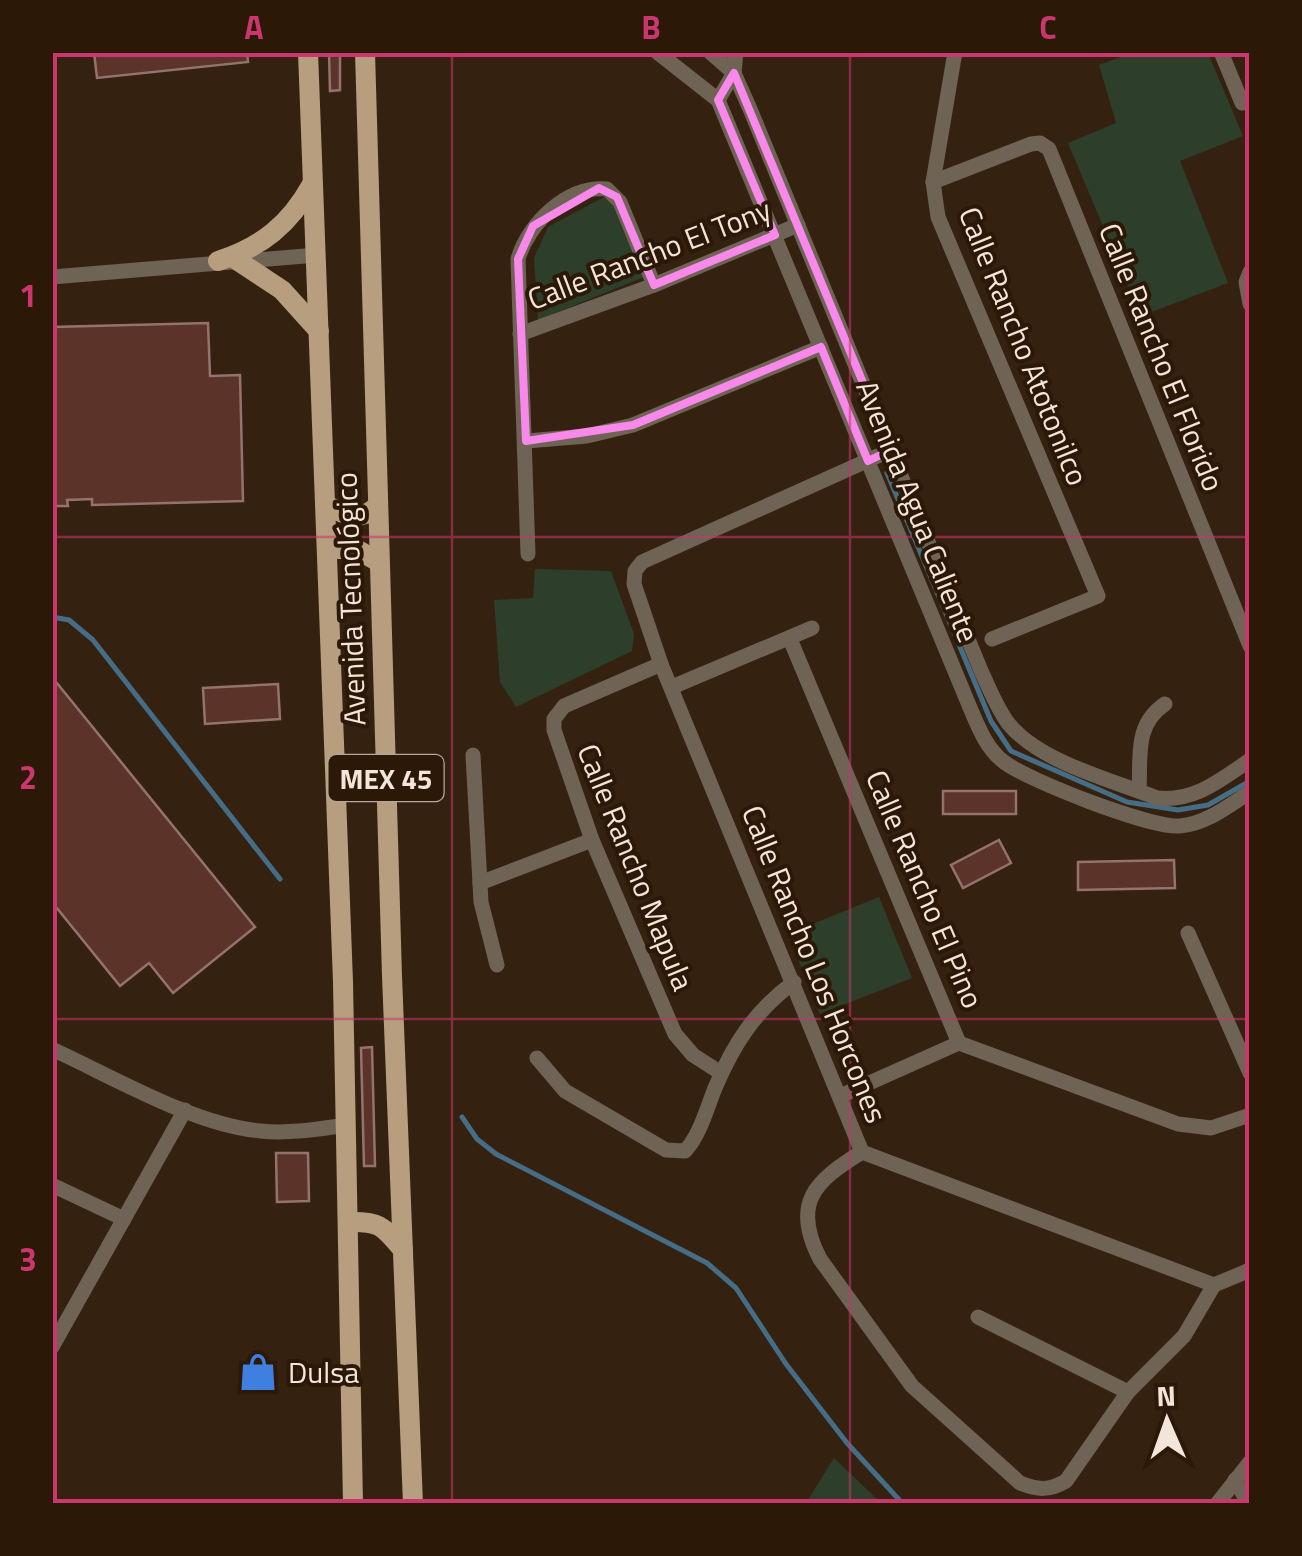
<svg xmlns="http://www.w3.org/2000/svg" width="1302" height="1556" font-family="'Titillium Web',sans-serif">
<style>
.green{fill:#2d3f2a}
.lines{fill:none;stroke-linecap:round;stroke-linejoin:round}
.stream{stroke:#456d86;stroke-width:5}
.building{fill:#5b3329;stroke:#93736c;stroke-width:2.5}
.minor{stroke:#6e6354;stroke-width:15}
.major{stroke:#b69e7f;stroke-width:20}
.marked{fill:none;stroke:#f888ea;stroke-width:8;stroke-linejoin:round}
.grid{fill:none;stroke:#c9376e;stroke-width:2.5;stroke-opacity:0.55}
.labels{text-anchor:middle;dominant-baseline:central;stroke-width:8;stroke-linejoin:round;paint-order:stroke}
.shield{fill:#2b1807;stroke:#b7a89b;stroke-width:2.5}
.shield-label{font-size:28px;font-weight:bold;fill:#f3e5da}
.street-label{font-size:30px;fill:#f3e5da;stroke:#2b1807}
.poi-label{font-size:30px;fill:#f3e5da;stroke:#2b1807;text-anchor:start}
.neatline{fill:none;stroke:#c9376e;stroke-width:4}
.grid-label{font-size:32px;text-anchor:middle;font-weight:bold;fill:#c9376e}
</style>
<rect width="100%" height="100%" fill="#352110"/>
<g class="green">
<path d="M1132,53H1208L1243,136L1180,161L1228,283L1141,316L1068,143L1116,123L1099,65Z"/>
<path d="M604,197L617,205L649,275L538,320L534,258L548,227Z"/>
<path d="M535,569L611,571L634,634L632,651L516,707L500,682L494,600L533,598Z"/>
<path d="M879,897L912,978L820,1014L788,934Z"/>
<path d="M834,1458L881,1503H806Z"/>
</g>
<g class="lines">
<g class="stream">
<path d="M887,473L991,721L1011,751L1127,802L1178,810L1208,805L1250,781"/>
<path d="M52,617L69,620L93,640L280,879"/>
<path d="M462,1117L477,1139L496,1154L707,1263L736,1288L786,1364L847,1443L903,1504"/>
</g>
</g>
<g class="building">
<path d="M94,52H247L248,62L97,78Z"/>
<path d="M329,52H340V90L330,91Z"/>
<path d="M208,323L210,376L240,375L243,501L92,505V499L67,500L68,506H52V327Z"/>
<path d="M52,677L255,927L173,993L149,963L120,986L52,902Z"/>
<path d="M278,684L280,719L205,724L203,688Z"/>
<rect x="943" y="791" width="73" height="23"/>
<path d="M999,840L1011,863L963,888L951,865Z"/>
<path d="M1174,860L1175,888L1078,890V862Z"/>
<path d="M372,1047L375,1166H364L361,1048Z"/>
<path d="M276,1153H308L309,1201L277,1202Z"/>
</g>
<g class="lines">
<g class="minor">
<path d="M657,52L718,100L971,710C979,729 987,749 1004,762C1029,781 1150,828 1180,826C1206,824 1228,806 1250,792"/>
<path d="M710,52L734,73L750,109L982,673C990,690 997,708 1008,723C1039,762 1112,780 1157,798C1195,802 1220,780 1250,760"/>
<path d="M955,52L933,182L938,217L1098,596L992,639"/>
<path d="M1221,52L1242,103"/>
<path d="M718,100L734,73L736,52"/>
<path d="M933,182L1031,144L1040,143L1049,149L1250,646"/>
<path d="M1250,272L1246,282L1250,304"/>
<path d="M52,277L317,255"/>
<path d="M520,334L654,285L798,225"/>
<path d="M526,441L587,436L633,425L821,347"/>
<path d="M891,450L642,562L635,571L634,584L661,664L862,1152L1214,1285L1250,1270"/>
<path d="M528,554L518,259C528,224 567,185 607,189L620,202L654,285"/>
<path d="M790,639L959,1043L1178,1124L1211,1128L1250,1115"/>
<path d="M661,664L564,706L554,719V730L592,840L675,1034L693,1055L721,1073"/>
<path d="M672,687L812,628"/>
<path d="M473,755L481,902L497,965"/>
<path d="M1139,790C1141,756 1134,725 1165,704"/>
<path d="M480,883L592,840"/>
<path d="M1188,933L1250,1073"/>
<path d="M52,1049C113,1077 196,1126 261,1131C290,1134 318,1129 347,1125"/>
<path d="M537,1058L565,1091L666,1150L685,1151C700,1135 707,1108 715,1088C734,1043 755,1011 794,982"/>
<path d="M840,1096L959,1043"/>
<path d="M862,1152C815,1181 791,1203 820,1259L912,1386L1020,1483C1038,1490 1049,1491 1066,1481L1128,1392L1184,1336L1214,1285"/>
<path d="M52,1185L124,1219"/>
<path d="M978,1317L1128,1392"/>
<path d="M52,1347L185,1110"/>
<path d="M1235,1480L1249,1504"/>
<path d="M1217,1504L1250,1462"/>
</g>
<g class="major">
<path d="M308,52L343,982L353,1504"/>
<path d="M365,52L392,976L413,1504"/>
<path d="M218,261C262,247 290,224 312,184"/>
<path d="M238,261L282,290L319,331"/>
<path d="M326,505C345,515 360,523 377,506"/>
<path d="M328,549H356L379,562"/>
<path d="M348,1222C380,1221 383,1226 403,1250"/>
</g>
</g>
<path class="marked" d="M734,73L891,450L868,461L821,347L633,425L526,441L518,259L533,226L599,188L617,197L654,285L775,235L718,100Z"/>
<path class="grid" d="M452,52V1504M850,52V1504M52,537H1250M52,1019H1250"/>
<defs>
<g id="shop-bare" transform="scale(3)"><path d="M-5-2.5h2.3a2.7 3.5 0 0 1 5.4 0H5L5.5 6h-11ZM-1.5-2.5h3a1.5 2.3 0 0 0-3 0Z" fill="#3f7fe0" stroke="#2b1807" stroke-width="2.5" paint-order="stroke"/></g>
</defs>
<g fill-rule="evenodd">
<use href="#shop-bare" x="258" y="1372"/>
</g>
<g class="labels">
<rect class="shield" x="328.5" y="755" width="115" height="46" rx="8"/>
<g class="shield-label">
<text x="386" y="778">MEX 45</text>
</g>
<g class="street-label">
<text transform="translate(649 254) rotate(-21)">Calle Rancho El Tony</text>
<text transform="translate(1024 346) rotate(68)">Calle Rancho Atotonilco</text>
<text transform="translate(1162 357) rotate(68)">Calle Rancho El Florido</text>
<text transform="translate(918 511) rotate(68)">Avenida Agua Caliente</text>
<text transform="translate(350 599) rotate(-92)">Avenida Tecnológico</text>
<text transform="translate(636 867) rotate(68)">Calle Rancho Mapula</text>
<text transform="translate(925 889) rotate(67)">Calle Rancho El Pino</text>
<text transform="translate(815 964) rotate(68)">Calle Rancho Los Horcones</text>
</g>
<g class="poi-label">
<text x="288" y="1372">Dulsa</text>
</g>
</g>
<rect width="1302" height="1556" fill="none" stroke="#2b1807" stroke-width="110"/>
<g transform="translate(1167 1421) rotate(358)" stroke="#2b1807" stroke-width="8" paint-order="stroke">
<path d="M0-8L18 38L0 25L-18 38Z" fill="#f3e5da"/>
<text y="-15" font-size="28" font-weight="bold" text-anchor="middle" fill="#f3e5da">N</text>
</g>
<rect x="55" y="55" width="1192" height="1446" class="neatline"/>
<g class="grid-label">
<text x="254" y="39">A</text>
<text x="651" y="39">B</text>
<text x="1048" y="39">C</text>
<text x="28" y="307">1</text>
<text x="28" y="789">2</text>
<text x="28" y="1271">3</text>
</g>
</svg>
